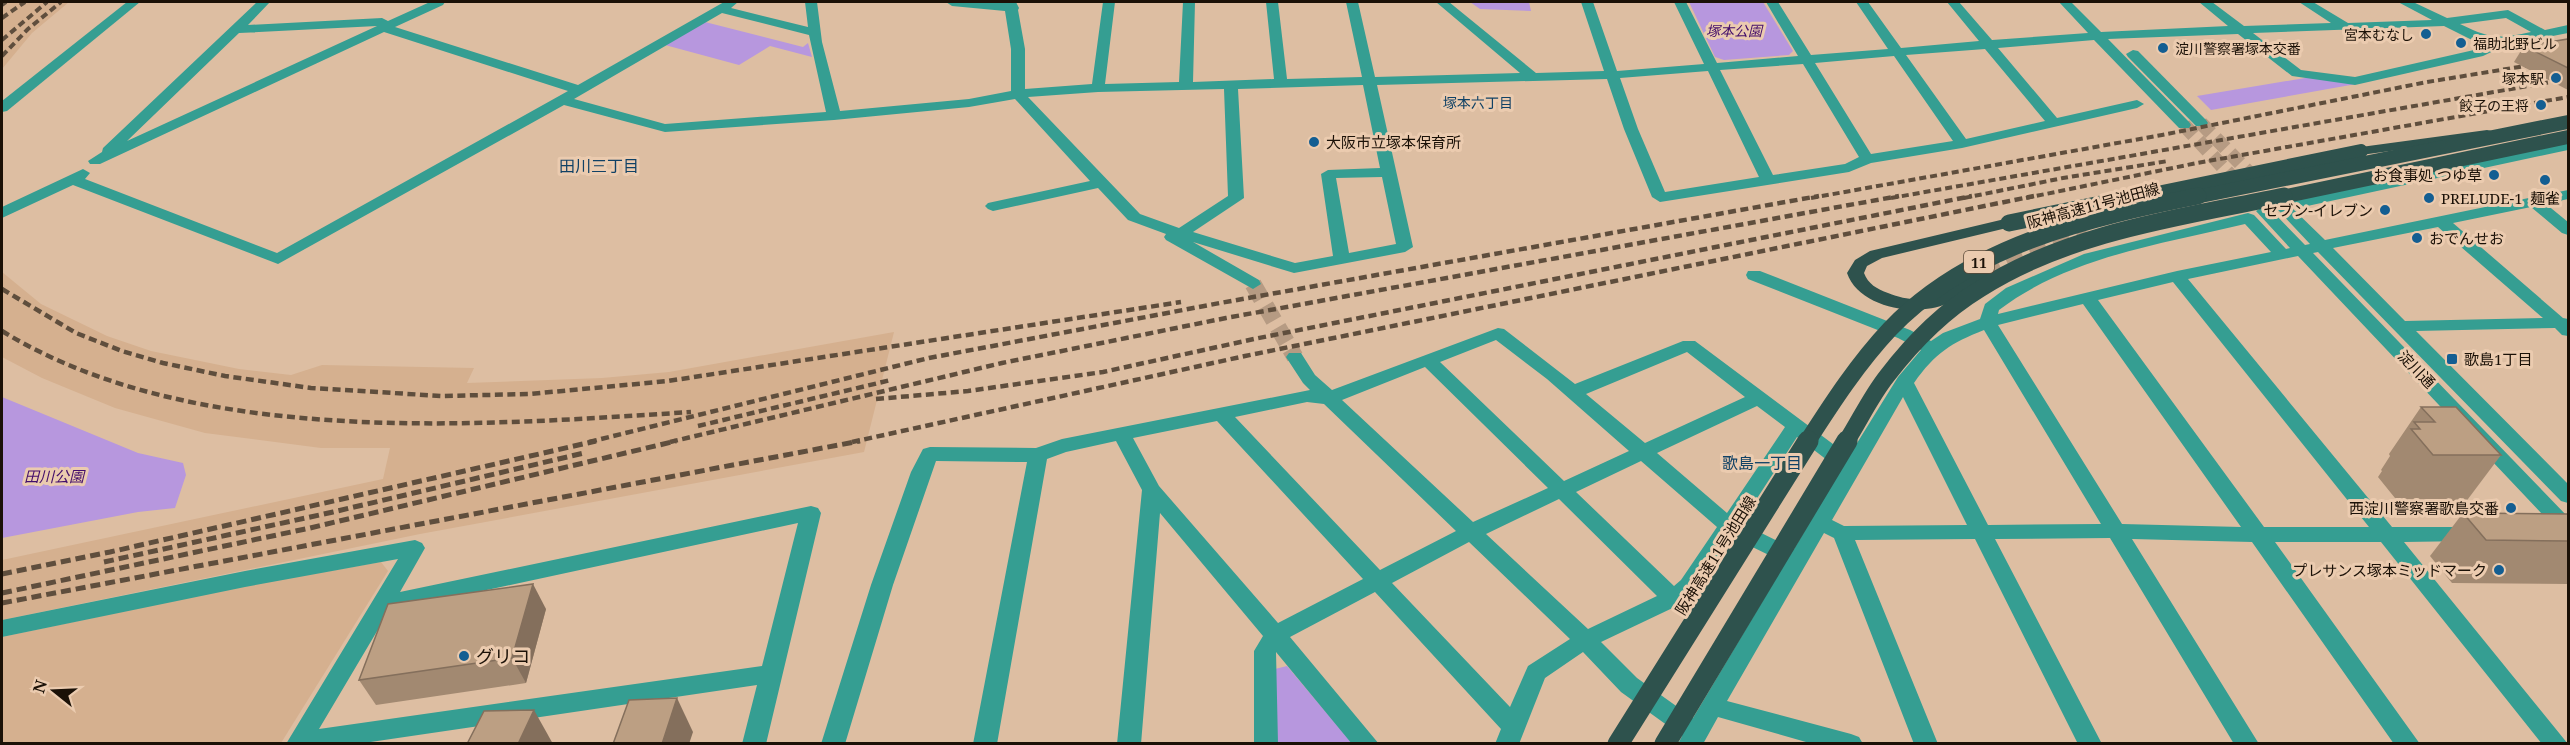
<svg xmlns="http://www.w3.org/2000/svg" width="2570" height="745" font-family="'Noto Serif','Noto Sans JP',serif">
<style>
.built{fill:#d5b08f}
.green{fill:#b797de}
.lines{fill:none;stroke-linecap:round;stroke-linejoin:round}
.minor-tunnel-far1{stroke:#b69b83;stroke-width:14;stroke-dasharray:14 7;stroke-linecap:butt}
.minor-tunnel{stroke:#b69b83;stroke-width:17;stroke-dasharray:17 8;stroke-linecap:butt}
.highway-tunnel{stroke:#b69b83;stroke-width:17;stroke-dasharray:17 8;stroke-linecap:butt}
.minor{fill:#359e92;fill-rule:evenodd}
.highway{fill:#2e524d;fill-rule:evenodd}
.rail-far2{stroke:#5f4e3d;stroke-width:4;stroke-dasharray:7 4;stroke-linecap:butt}
.rail-far1{stroke:#5f4e3d;stroke-width:4.5;stroke-dasharray:8 4.5;stroke-linecap:butt}
.rail{stroke:#5f4e3d;stroke-width:5;stroke-dasharray:10 5;stroke-linecap:butt}
.highway-bridge-far2{stroke:#2e524d;stroke-width:14}
.highway-bridge-far1{stroke:#2e524d;stroke-width:17}
.highway-bridge{stroke:#2e524d;stroke-width:21}
.wall{fill:#a28971}
.shaded-wall{fill:#846f5c}
.building{fill:#bc9f83;stroke:#846f5c;stroke-width:1.5}
.poi-dot{fill:#135e92;stroke:#ebcbaf;stroke-width:2}
.labels{text-anchor:middle;dominant-baseline:central;stroke-width:6;stroke-linejoin:round;paint-order:stroke}
.far-park-label{font-size:14px;font-style:italic;fill:#420d6a;stroke:#ebcbaf}
.far-poi-label{font-size:14px;fill:#1b1107;stroke:#ebcbaf;text-anchor:end}
.far-neighbourhood-label{font-size:14px;fill:#104165;stroke:#ebcbaf}
.shield{fill:#ebcbaf;stroke:#594939;stroke-width:1.5}
.shield-label{font-size:14px;font-weight:bold;fill:#1b1107}
.poi-label{font-size:15px;fill:#1b1107;stroke:#ebcbaf;text-anchor:start}
.street-label{font-size:15px;fill:#1b1107;stroke:#ebcbaf}
.park-label{font-size:15px;font-style:italic;fill:#420d6a;stroke:#ebcbaf}
.neighbourhood-label{font-size:16px;fill:#104165;stroke:#ebcbaf}
.near-poi-label{font-size:18px;fill:#1b1107;stroke:#ebcbaf;text-anchor:start}
</style>
<rect width="100%" height="100%" fill="#ddbea2"/>
<g class="built">
<path d="M2,2H69L32,33L2,69Z"/>
<path d="M2,272L41,304L107,336L151,351L239,369L291,375L322,365L474,368L467,383L602,378L669,372L894,332L864,452L420,534L2,620V560L383,479L390,448H321L205,433L115,408L42,378L2,357Z"/>
<path d="M381,562L388,571L281,743H2V637L244,586Z"/>
</g>
<g class="green">
<path d="M1470,2H1529L1531,11L1480,9Z"/>
<path d="M1689,2H1763L1793,51L1789,55L1724,60L1715,57Z"/>
<path d="M705,22L803,47L808,43L812,57L770,46L739,65L665,45Z"/>
<path d="M2311,77L2356,84L2211,110L2197,96Z"/>
<path d="M2,397L138,453L183,463L186,475L175,508L138,512L2,538Z"/>
<path d="M1287,666L1352,743L1274,744L1275,669Z"/>
</g>
<g class="lines">
<g class="minor-tunnel-far1">
<path d="M2201,123L2262,186"/>
<path d="M2184,125L2244,190"/>
</g>
<path class="minor-tunnel" d="M1253,284L1295,357"/>
<path class="highway-tunnel" d="M1984,272L2020,255L2087,233"/>
<g class="minor">
<path d="M127,2H140L7,111L2,112V101Z"/>
<path d="M257,2H270L248,25L382,18L388,21L430,2H445L443,5L395,27L578,85L724,2H738L731,8L808,27L805,2H817L822,42L840,111L969,99L1011,91V49L1005,11L952,6L946,2L1004,3V2H1016L1019,8L1018,10L1025,49V89L1092,84L1103,2H1115L1105,84L1179,82L1183,2H1195L1193,82L1274,79L1266,2H1278L1287,79L1362,77L1346,2H1358L1375,77L1520,73L1436,2H1449L1536,73L1604,71L1581,2H1593L1617,71L1704,64L1674,2H1686L1717,63L1798,56L1766,2H1778L1811,55L1888,49L1856,2H1868L1901,48L1979,41L1947,2H1959L1992,40L2088,33L2059,2H2071L2101,32L2228,26L2199,2H2212L2244,26L2331,23L2299,2H2313L2348,23L2432,20L2398,2H2413L2447,18L2508,10L2545,30L2568,25V33L2506,45L2483,56L2355,85L2292,76L2238,34L2108,39L2189,122L2191,125L2189,128H2179L2094,40L1998,48L2057,118L2137,100L2144,104L2137,108L1962,148L1871,163L1849,172L1660,202L1652,197L1624,129L1607,79L1377,85L1413,247L1405,252L1294,273L1193,242L1259,280L1261,284L1253,289L1166,240L1164,237L1166,234L1128,220L1098,188L993,211L988,209L985,206L988,203L1090,181L1015,99L969,107L834,120L665,132L564,105L278,264L73,185L2,218V207L83,169L90,173L85,179L277,253L568,91L384,32L100,164H90L88,161L102,152L103,148ZM722,13L809,35L826,112L665,124L574,99ZM2506,18L2531,32C2498,39 2491,39 2460,24ZM377,26L127,141L239,33ZM2444,26L2470,39L2489,43L2474,50L2355,77L2301,70L2253,33ZM1985,49L2045,121L1966,139L1906,55ZM1894,56L1953,141L1871,154L1815,63ZM1803,64L1859,157L1845,164L1773,175L1720,70ZM1708,71L1759,177L1665,192L1638,129L1620,78ZM1363,85L1380,168L1328,170L1321,174L1333,256L1295,263L1193,232L1244,198L1238,89ZM1224,89L1228,196L1179,228L1140,214L1028,97L1098,92ZM1382,177L1396,244L1349,253L1336,178Z"/>
<path d="M2133,50L2138,51L2206,120L2208,123L2206,126H2196L2128,57L2126,54Z"/>
<path d="M2568,142V150L2298,208L2290,203L2298,198Z"/>
<path d="M2568,190V199L2546,204L2568,222V235L2562,233L2531,207L2453,223L2563,318L2568,319V336L2562,335L2555,328L2416,331L2568,484V503L2561,501L2318,252L2313,253L2568,517V536L2561,534L2298,256L2188,279L2392,527H2470L2477,529L2480,534L2477,539L2470,541L2404,542L2568,744H2542L2381,542H2275L2420,744H2394L2252,542L2132,539L2259,744H2234L2110,538L1995,539L2102,744H2078L1975,539L1855,540L1938,744H1914L1834,538L1824,533L1727,701L1851,734L1859,737L1863,744H1813L1718,717L1703,744H1678L1682,736L1621,692L1583,652L1545,678L1519,744H1495L1501,729L1375,592L1290,637L1379,744H1352L1276,652L1278,744H1254V651L1263,636L1160,513L1141,744H1117L1142,490L1116,441L1066,452L1047,459L997,744H973L1027,462L936,461L893,585L845,744H821L871,585L911,472L923,449L930,447L1036,448L1062,439L1310,390L1303,383L1286,357L1289,353H1301L1315,375L1332,390L1498,328L1504,329L1575,384L1683,341H1695L1849,456L1898,377L1921,350L1898,338L1748,279L1746,275L1748,271H1760L1910,330L1931,341L1943,333L1980,319L1985,304L2006,288L2084,254L2248,213L2254,215L2286,249L2290,248L2256,211L2264,206L2269,208L2305,245L2310,244L2280,212L2277,209L2280,206H2290L2325,240ZM2245,224L2271,252L2177,271L1998,314L1999,310C2068,257 2162,244 2245,224ZM2438,227L2543,318L2405,321L2333,248ZM2173,282L2369,527H2264L2098,300ZM2083,304L2241,527L2122,524L1998,325ZM1984,330L2101,524L1988,525L1914,383C1935,353 1951,343 1984,330ZM1496,340L1547,379L1629,451L1564,481L1440,362ZM1687,352L1745,397L1645,443L1586,394ZM1425,367L1548,488L1473,522L1342,400ZM1903,397L1967,525L1844,526L1832,520ZM1307,402L1324,404L1456,531L1380,570L1235,417ZM1757,406L1785,427L1727,513L1657,453ZM1217,421L1363,579L1278,623L1159,486L1133,438ZM1797,437L1840,470L1794,549L1741,523ZM1641,461L1717,527L1681,580L1674,586L1576,492ZM1559,499L1657,596L1588,629L1486,534ZM1732,537L1785,563L1693,718L1637,678L1601,642L1681,604L1697,592ZM1469,542L1570,639L1528,666L1510,707L1392,583Z"/>
<path d="M811,506L818,508L821,513L766,744H742L757,685L357,744H286L398,559L245,587L2,637V620L245,571L415,540L422,543L425,548L400,592ZM798,523L762,666L319,729L389,611Z"/>
</g>
<g class="highway">
<path d="M2487,130L2492,131L2494,134L2492,137L2361,155L2354,151L2361,147Z"/>
<path d="M2009,218L2015,220L2017,223L2015,226L1882,258L1867,266L1864,273C1868,284 1877,289 1888,293C1946,317 1964,262 1990,269L1992,272L1990,275C1976,286 1962,298 1946,304C1916,317 1859,308 1847,273L1855,260L1870,251Z"/>
</g>
<g class="rail-far2">
<path d="M2,5L6,2"/>
<path d="M2,18L25,2"/>
<path d="M2,40L47,2"/>
<path d="M2,56L28,29L61,2"/>
<path d="M1811,198L2162,135L2427,82L2568,59"/>
<path d="M1891,198L2568,79"/>
<path d="M1964,198L2063,178L2168,161"/>
<path d="M2026,198L2197,163L2568,97"/>
</g>
<g class="rail-far1">
<path d="M2,289L76,333L122,351L163,363L225,376L311,388L442,396L530,394L668,381L1181,302"/>
<path d="M2,331C193,448 475,426 691,412"/>
<path d="M876,399L968,391L1103,372L1254,339L1972,196"/>
<path d="M698,426L891,380"/>
<path d="M589,442L929,358L1220,303L1819,196"/>
<path d="M670,442L1002,363L1226,318L1899,196"/>
<path d="M852,442L1245,356L2034,196"/>
</g>
<g class="rail">
<path d="M104,562L333,512L584,453"/>
<path d="M2,574L110,552L596,441"/>
<path d="M2,593L310,528L676,441"/>
<path d="M2,603L860,441"/>
</g>
<g class="highway-bridge-far2">
<path d="M2133,198L2361,151"/>
<path d="M2191,198L2568,122"/>
<path d="M2277,198L2568,137"/>
</g>
<g class="highway-bridge-far1">
<path d="M2009,223L2140,196"/>
<path d="M1807,442C1832,403 1858,363 1890,329C1970,245 2089,218 2198,196"/>
<path d="M1846,442C1860,420 1871,396 1887,376C1913,342 1944,311 1980,289C2069,232 2182,217 2284,196"/>
</g>
<g class="highway-bridge">
<path d="M1618,744L1808,441"/>
<path d="M1665,744L1847,441"/>
</g>
</g>
<g class="wall">
<path d="M2568,39V90L2514,62L2524,46Z"/>
<path d="M2421,407L2501,455L2465,503H2399L2378,477L2382,471L2381,470L2390,456L2389,454Z"/>
<path d="M2463,513L2568,514V584L2452,583L2430,556Z"/>
<path d="M546,609L526,683L376,705L359,680Z"/>
</g>
<g class="shaded-wall">
<path d="M533,584L546,609L526,683L512,658Z"/>
<path d="M677,698L693,732L689,744H662Z"/>
<path d="M534,710L553,744H518Z"/>
</g>
<g class="building">
<path d="M2568,39V68L2524,46Z"/>
<path d="M2421,407H2456L2501,455H2433L2411,429H2420L2414,422H2435Z"/>
<path d="M2463,513L2568,514V541L2486,540Z"/>
<path d="M533,584L512,658L359,680L388,604Z"/>
<path d="M677,698L662,744H613L629,700Z"/>
<path d="M534,710L518,744H467L484,711Z"/>
</g>
<g class="poi-dot">
<circle cx="2426" cy="34" r="6"/>
<circle cx="2461" cy="43" r="6"/>
<circle cx="2163" cy="48" r="6"/>
<circle cx="2556" cy="78" r="6"/>
<circle cx="2541" cy="105" r="6"/>
<circle cx="1314" cy="142" r="6"/>
<circle cx="2494" cy="175" r="6"/>
<circle cx="2545" cy="180" r="6"/>
<circle cx="2429" cy="198" r="6"/>
<circle cx="2385" cy="210" r="6"/>
<circle cx="2417" cy="238" r="6"/>
<rect x="2446" y="353" width="12" height="12" rx="3"/>
<circle cx="2511" cy="508" r="6"/>
<circle cx="2499" cy="570" r="6"/>
<circle cx="464" cy="656" r="6"/>
</g>
<g class="labels">
<g class="far-park-label">
<text x="1734" y="30">塚本公園</text>
</g>
<g class="far-poi-label">
<text x="2414" y="34">宮本むなし</text>
<text x="2473" y="43" text-anchor="start">福助北野ビル</text>
<text x="2175" y="48" text-anchor="start">淀川警察署塚本交番</text>
<text x="2544" y="78">塚本駅</text>
<text x="2529" y="105">餃子の王将</text>
</g>
<g class="far-neighbourhood-label">
<text x="1478" y="102">塚本六丁目</text>
</g>
<rect class="shield" x="1964" y="251" width="30" height="22" rx="4.5"/>
<g class="shield-label">
<text x="1979" y="262">11</text>
</g>
<g class="poi-label">
<text x="1326" y="142">大阪市立塚本保育所</text>
<text x="2482" y="175" text-anchor="end">お食事処 つゆ草</text>
<text x="2441" y="198">PRELUDE-1</text>
<text x="2545" y="198" text-anchor="middle">麺雀</text>
<text x="2373" y="210" text-anchor="end">セブン-イレブン</text>
<text x="2429" y="238">おでんせお</text>
<text x="2464" y="359">歌島1丁目</text>
<text x="2499" y="508" text-anchor="end">西淀川警察署歌島交番</text>
<text x="2487" y="570" text-anchor="end">プレサンス塚本ミッドマーク</text>
</g>
<g class="street-label">
<text transform="translate(2093 205) rotate(-15)">阪神高速11号池田線</text>
<text transform="translate(2417 369) rotate(46)">淀川通</text>
<text transform="translate(1715 555) rotate(-58)">阪神高速11号池田線</text>
</g>
<g class="park-label">
<text x="54" y="476">田川公園</text>
</g>
<g class="neighbourhood-label">
<text x="599" y="166">田川三丁目</text>
<text x="1762" y="463">歌島一丁目</text>
</g>
<g class="near-poi-label">
<text x="476" y="656">グリコ</text>
</g>
</g>
<rect width="2570" height="745" fill="none" stroke="#1b1107" stroke-width="6"/>
<g transform="translate(54 691) rotate(288)" stroke="#ebcbaf" stroke-width="4.5" paint-order="stroke">
<path d="M0-4.5L10 22L0 15L-10 22Z" fill="#1b1107"/>
<text y="-9" font-size="16" font-weight="bold" text-anchor="middle" fill="#1b1107">N</text>
</g>
</svg>
